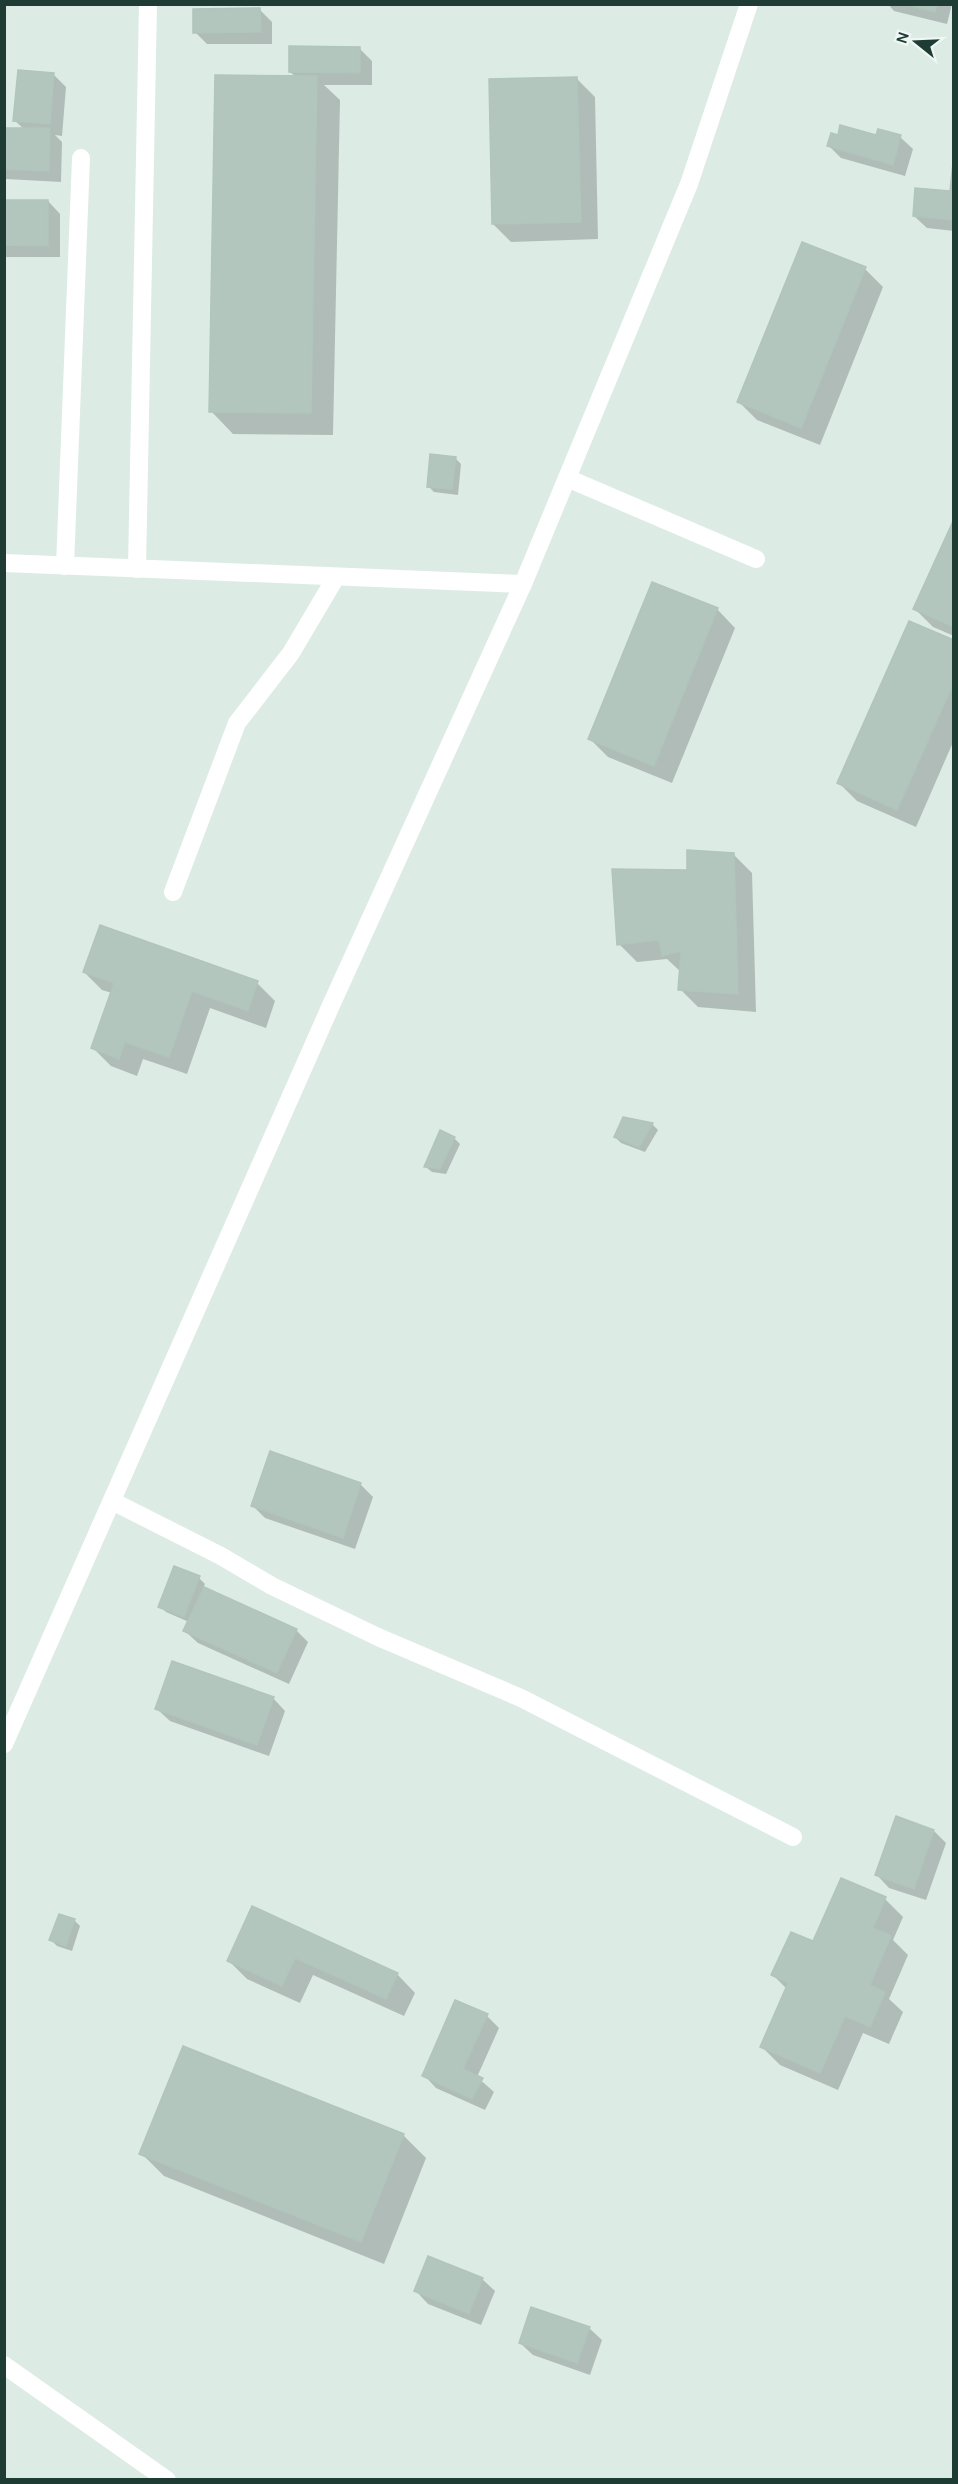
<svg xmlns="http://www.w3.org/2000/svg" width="958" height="2484" font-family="Karla,sans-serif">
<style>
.shadow{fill:#0003}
.building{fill:#b3c6be;stroke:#b0c5bc;stroke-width:1.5}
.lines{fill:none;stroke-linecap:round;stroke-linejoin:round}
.minor{stroke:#fff;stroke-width:18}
</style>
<rect width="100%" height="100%" fill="#ddebe5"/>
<g class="shadow">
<path d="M888,4H952L947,24L894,11Z"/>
<path d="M259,9L272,22V44H207L195,32Z"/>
<path d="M359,48L372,61V85H324L340,100L333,435L233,434L211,411L296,77L290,72Z"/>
<path d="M54,75L66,87L62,136L55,135L62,142L61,182L6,179L5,201H48L60,214V257H4V129H24L14,120Z"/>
<path d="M577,79L595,97L598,239L511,242L493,224Z"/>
<path d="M877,137H900L913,149L905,176L841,158L829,146Z"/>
<path d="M954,170V231L927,228L914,216L951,193Z"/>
<path d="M865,269L883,287L820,445L757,420L739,402Z"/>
<path d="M455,458L461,464L458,495L434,492L428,486Z"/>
<path d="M954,523V636L933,627L915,609Z"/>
<path d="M717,609L735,628L672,783L608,757L590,739Z"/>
<path d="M954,642V740L916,827L857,801L839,783Z"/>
<path d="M734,855L752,873L756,1012L698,1007L680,989L681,972L667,959L637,962L619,944L688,871Z"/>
<path d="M84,972L257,983L275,1001L266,1028L210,1008L187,1074L143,1059L137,1076L111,1066L93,1048L112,993L102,990Z"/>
<path d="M624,1119L652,1124L658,1130L645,1152L621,1143L615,1137Z"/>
<path d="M454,1138L460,1144L446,1174L432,1172L426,1167Z"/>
<path d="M271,1453L361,1485L373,1497L355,1549L265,1518L253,1506Z"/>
<path d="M199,1578L205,1584L203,1588L296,1630L308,1642L289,1684L198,1643L185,1631L189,1622L166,1612L160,1606Z"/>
<path d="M273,1698L285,1711L269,1756L170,1721L157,1709Z"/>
<path d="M934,1831L946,1843L926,1900L889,1888L877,1875Z"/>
<path d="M885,1899L903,1917L893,1940L908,1955L889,1999L903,2012L889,2044L863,2033L838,2090L780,2065L762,2047L787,1989L773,1975L814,1943Z"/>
<path d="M253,1908L397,1974L415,1993L404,2016L313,1975L300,2003L247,1979L229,1961Z"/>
<path d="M74,1920L80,1926L72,1951L57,1946L51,1940Z"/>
<path d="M487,2016L499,2028L477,2077L494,2092L485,2110L436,2088L424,2075Z"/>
<path d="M403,2135L426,2158L384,2264L164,2176L141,2153Z"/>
<path d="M482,2279L495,2291L481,2325L428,2304L416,2291Z"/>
<path d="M589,2328L602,2340L590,2375L533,2355L520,2343Z"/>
</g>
<g class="building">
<path d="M904,4H937L935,12Z"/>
<path d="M260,8L261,32L193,33V9Z"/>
<path d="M289,46L360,47V73L289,72Z"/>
<path d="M18,70L54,73L50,124L13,121Z"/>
<path d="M215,75L317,76L311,413L209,412Z"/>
<path d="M577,77L581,222L492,224L489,79Z"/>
<path d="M840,125L876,135L878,129L901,135L893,165L827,146L831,133L838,135Z"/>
<path d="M4,128H50L49,171L4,169Z"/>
<path d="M954,154V220L913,216L915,188L950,191Z"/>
<path d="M4,200H48V246L4,245Z"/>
<path d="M802,242L866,267L801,428L737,402Z"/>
<path d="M430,454L456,457L452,489L427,487Z"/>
<path d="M954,519V627L913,609Z"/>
<path d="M652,582L718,608L654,766L588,739Z"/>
<path d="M909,621L954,640V682L897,810L837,783Z"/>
<path d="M687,850L734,853L738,994L678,990L681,951L662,956L659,940L617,945L612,869L687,870Z"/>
<path d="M100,925L258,981L248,1011L192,991L169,1057L125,1042L119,1059L91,1048L114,983L83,972Z"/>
<path d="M623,1117L653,1123L639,1147L614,1137Z"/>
<path d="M440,1130L455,1137L440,1169L424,1167Z"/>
<path d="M270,1451L361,1483L343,1538L251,1506Z"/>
<path d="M174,1566L200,1576L184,1617L158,1607Z"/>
<path d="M204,1587L297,1629L277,1673L183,1631Z"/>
<path d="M172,1661L274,1697L257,1745L155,1709Z"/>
<path d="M896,1816L934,1830L914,1889L875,1875Z"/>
<path d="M841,1878L886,1897L873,1928L891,1936L870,1985L885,1992L870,2027L845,2016L820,2073L760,2047L788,1983L771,1975L791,1932L813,1941Z"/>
<path d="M252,1906L398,1973L386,1999L295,1958L282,1986L227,1961Z"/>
<path d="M59,1914L75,1919L66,1946L49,1940Z"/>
<path d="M455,2000L488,2014L463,2069L483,2078L472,2099L422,2076Z"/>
<path d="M183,2046L404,2134L361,2242L139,2154Z"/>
<path d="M428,2256L483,2278L469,2314L414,2291Z"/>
<path d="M531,2307L590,2327L577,2363L519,2343Z"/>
</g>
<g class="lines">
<g class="minor">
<path d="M567,478L756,559"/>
<path d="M4,563L523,584"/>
<path d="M65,566L81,158"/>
<path d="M137,569L148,4"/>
<path d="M173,892L237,723L291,653L336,577"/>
<path d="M112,1501L221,1556L272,1586L378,1637L521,1698L793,1837"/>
<path d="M4,1744L332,1003L523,584L689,184L749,4"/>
<path d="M4,2365L167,2480"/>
</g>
</g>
<rect width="958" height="2484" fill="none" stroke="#1e3c34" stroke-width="12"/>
<g transform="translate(916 42) rotate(288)" stroke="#eef7f3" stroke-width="4.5" paint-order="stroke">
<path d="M0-4.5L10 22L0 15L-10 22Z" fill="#1e3c34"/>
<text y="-9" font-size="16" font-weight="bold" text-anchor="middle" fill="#1e3c34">N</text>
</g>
</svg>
